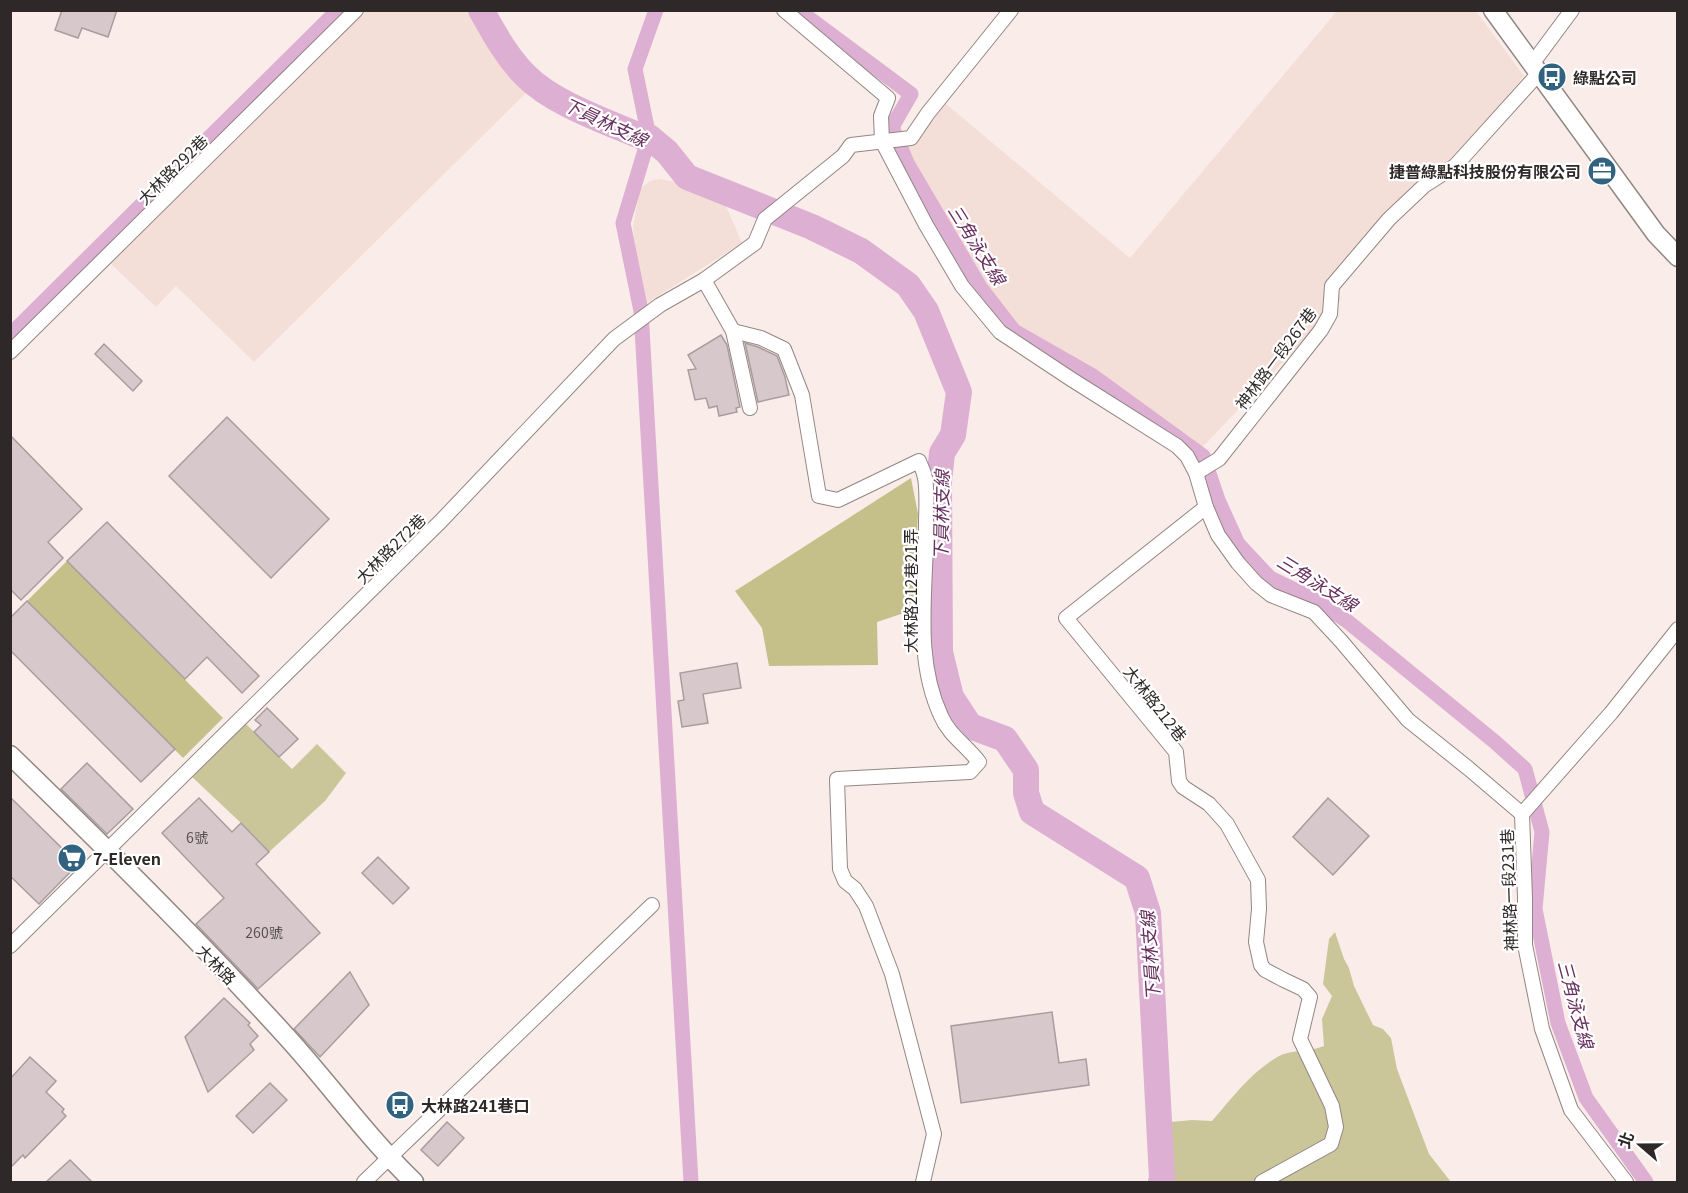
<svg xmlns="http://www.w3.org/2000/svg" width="1688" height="1193" font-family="Georgia,'Noto Sans TC',serif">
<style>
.built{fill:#f4ded8}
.green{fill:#cbc69a}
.forest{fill:#c5bf8a}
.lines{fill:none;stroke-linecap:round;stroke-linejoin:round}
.canal{stroke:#ddafd2;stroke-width:15}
.river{stroke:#ddafd2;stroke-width:26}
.building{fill:#d7c9cb;stroke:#a99c9f;stroke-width:1.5}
.minor-casing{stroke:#928683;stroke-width:16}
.tertiary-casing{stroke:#928683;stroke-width:21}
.minor{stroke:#fff;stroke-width:14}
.tertiary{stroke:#fff;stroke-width:18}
.labels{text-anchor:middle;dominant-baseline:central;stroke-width:4.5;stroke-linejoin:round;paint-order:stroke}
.number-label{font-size:14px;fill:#585151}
.poi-label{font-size:16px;font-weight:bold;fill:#2e2928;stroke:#fff;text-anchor:start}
.street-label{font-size:16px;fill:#2e2928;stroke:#fff}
.water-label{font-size:18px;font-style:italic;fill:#67305e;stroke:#fff}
</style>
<rect width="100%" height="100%" fill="#faede9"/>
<g class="built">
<path d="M362,11H471L527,92L254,362L176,286L156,307L109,262Z"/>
<path d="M1337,11H1476L1524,76L1449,168L1436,170L1336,279L1341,300L1200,450L1067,352L1055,351L1002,315L898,150L940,99L1130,258Z"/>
<path d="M659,179L682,183L723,199L742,243L645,304L636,257L633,227L640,189L650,181Z"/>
</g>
<g class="green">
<path d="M243,721L292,769L317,744L346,773L325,801L269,852L241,823L190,775Z"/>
<path d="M1335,932L1344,959L1349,968L1354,986L1373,1025L1383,1029L1391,1038L1397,1069L1429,1154L1451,1182H1166L1171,1122L1192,1120L1212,1121C1232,1098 1252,1071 1279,1056C1290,1050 1309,1052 1324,1046L1322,1019L1332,996L1323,984L1329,939Z"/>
</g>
<g class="forest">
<path d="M911,478L918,514L913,610L877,622L878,665L769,666L762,628L735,591Z"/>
<path d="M67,561L223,718L183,758L27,601Z"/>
</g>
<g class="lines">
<g class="canal">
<path d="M656,10L635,69L649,137L623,223L641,311L691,1182"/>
<path d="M798,10L911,94L892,127L907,163L980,287L1014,331L1093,376L1203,456L1218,500L1238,544L1270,578L1316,600L1347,621L1495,742L1525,769L1542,832L1535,909L1558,1023L1586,1098L1646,1182"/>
<path d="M10,335L338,10"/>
</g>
<path class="river" d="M481,10C494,33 506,56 525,75C552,103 605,121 642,137H649L667,152L687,177L812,227L861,251L908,285L926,311L959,392L953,435L942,453L939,482L940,652L951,697L970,726L1005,739L1026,770V793L1032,812L1137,878L1148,913L1162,1178L1161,1182"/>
</g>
<g class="building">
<path d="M62,10H117L108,37L82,28L78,38L55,30Z"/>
<path d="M721,335L727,345L740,407L736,408L737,412L719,416L717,406L709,408L706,398L695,400L688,370L696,369L688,355Z"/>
<path d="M745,343L758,347L777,356L785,377L789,395L758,402Z"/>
<path d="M104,344L142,381L133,391L95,354Z"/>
<path d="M227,417L329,519L271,578L169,476Z"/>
<path d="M10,435L82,509L48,542L63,558L21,600L10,589Z"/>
<path d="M107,522L259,676L242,693L207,657L185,679L67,561Z"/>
<path d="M27,601L175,749L141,782L10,650V618Z"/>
<path d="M737,663L741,688L703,694L708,723L682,727L678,701L684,700L680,673Z"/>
<path d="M267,708L298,739L279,757L254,732L261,725L255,720Z"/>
<path d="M87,763L133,809L107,834L61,789Z"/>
<path d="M10,797L78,864L39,904L10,876Z"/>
<path d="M199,798L232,832L241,823L269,852L256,864L320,933L258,989L196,924L224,898L162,833Z"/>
<path d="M1328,798L1369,836L1333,875L1293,837Z"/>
<path d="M378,857L409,888L393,904L362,873Z"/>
<path d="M350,972L369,1005L320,1057L294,1029Z"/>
<path d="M224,998L250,1023L248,1025L258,1036L250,1044L254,1050L208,1092L185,1037Z"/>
<path d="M1052,1012L1059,1063L1086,1059L1089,1085L961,1103L951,1026Z"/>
<path d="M30,1057L56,1081L46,1092L64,1109L62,1112L66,1116L25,1158L23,1155L10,1168V1079Z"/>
<path d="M270,1083L287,1100L253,1133L236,1116Z"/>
<path d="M447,1122L464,1138L438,1166L421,1150Z"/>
<path d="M70,1160L92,1182H46Z"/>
</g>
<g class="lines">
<g class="minor-casing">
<g id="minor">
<path d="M784,10L888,98L881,116L882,141L926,225L962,286L1000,332L1071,379L1177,446L1187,456L1196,473L1206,507L1218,535L1238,563L1256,583L1271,595L1314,612L1341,641L1408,720L1468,768L1522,814"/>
<path d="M1532,64L1572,10"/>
<path d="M704,280L733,331L761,338L784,349L802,395L819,496L838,500L919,461C920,465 923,469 924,474C928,486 926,511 926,524C927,588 913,656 941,716C949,735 966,745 979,762L970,772L837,779L840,869L845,881L855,889L866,906L892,974L934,1134L923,1182"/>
<path d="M733,331L750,408"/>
<path d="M10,352L356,10"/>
<path d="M1196,473L1219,459L1321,330L1330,314L1332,286L1389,219L1425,185L1455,166L1539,73"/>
<path d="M1206,507L1066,618L1176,752L1179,781L1183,787L1209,804L1227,824L1258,880L1259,909L1256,942L1261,965L1265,970L1284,980L1303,989L1310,997L1300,1039L1332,1106L1336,1127L1331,1144L1262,1182"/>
<path d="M10,946L441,521L614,339L660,305L704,280L755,243L765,219L843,156L851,145L911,138L928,113L1011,10"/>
<path d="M364,1182L652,905"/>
<path d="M1626,1182L1571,1110L1542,1029L1525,945V898L1522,814L1611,713L1678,629"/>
</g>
</g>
<g class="tertiary-casing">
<g id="tertiary">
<path d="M1493,10L1656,234L1678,257"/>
<path d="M10,755C104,846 197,938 285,1035C329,1083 367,1137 414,1182"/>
</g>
</g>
<use href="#minor" class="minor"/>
<use href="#tertiary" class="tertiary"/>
</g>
<defs>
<g id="bus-disc" transform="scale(1.5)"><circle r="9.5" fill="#316280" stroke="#fff"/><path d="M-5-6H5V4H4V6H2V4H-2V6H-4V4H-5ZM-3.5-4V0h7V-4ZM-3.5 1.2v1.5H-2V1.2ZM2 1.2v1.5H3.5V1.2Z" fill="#fff"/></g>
<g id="office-disc" transform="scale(1.5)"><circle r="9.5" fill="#316280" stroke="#fff"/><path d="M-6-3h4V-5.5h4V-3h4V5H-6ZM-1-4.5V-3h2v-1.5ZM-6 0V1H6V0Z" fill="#fff"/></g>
<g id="supermarket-disc" transform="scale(1.5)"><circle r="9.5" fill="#316280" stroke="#fff"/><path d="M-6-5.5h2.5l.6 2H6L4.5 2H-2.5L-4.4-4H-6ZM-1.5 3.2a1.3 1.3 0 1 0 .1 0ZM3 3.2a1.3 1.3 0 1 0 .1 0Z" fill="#fff"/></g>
</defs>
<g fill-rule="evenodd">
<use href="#bus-disc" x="1552" y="77"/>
<use href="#office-disc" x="1602" y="171"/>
<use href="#supermarket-disc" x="72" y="858"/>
<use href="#bus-disc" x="400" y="1105"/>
</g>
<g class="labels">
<g class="number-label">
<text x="197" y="837">6號</text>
<text x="264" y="932">260號</text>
</g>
<g class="poi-label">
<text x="1573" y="77">綠點公司</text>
<text x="1581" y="171" text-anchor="end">捷普綠點科技股份有限公司</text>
<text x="93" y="858">7-Eleven</text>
<text x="421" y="1105">大林路241巷口</text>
</g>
<g class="street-label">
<text transform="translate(172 169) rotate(-45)">大林路292巷</text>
<text transform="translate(1275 358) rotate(-53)">神林路一段267巷</text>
<text transform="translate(390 548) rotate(-45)">大林路272巷</text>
<text transform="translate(910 591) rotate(-90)">大林路212巷21弄</text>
<text transform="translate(1156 703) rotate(52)">大林路212巷</text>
<text transform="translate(1508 890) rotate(-92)">神林路一段231巷</text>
<text transform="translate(217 964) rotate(46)">大林路</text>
</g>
<g class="water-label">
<text transform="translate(606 121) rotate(25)">下員林支線</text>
<text transform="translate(978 244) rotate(58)">三角泳支線</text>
<text transform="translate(940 515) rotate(-89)">下員林支線</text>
<text transform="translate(1318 582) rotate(32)">三角泳支線</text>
<text transform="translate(1149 956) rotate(-94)">下員林支線</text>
<text transform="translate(1577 1004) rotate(75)">三角泳支線</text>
</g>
</g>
<rect width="1688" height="1193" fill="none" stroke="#2e2928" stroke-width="24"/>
<g transform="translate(1640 1145) rotate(290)" stroke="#ffffff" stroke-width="4.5" paint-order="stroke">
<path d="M0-4.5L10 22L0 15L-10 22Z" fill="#2e2928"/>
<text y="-9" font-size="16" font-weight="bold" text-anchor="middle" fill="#2e2928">北</text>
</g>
</svg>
